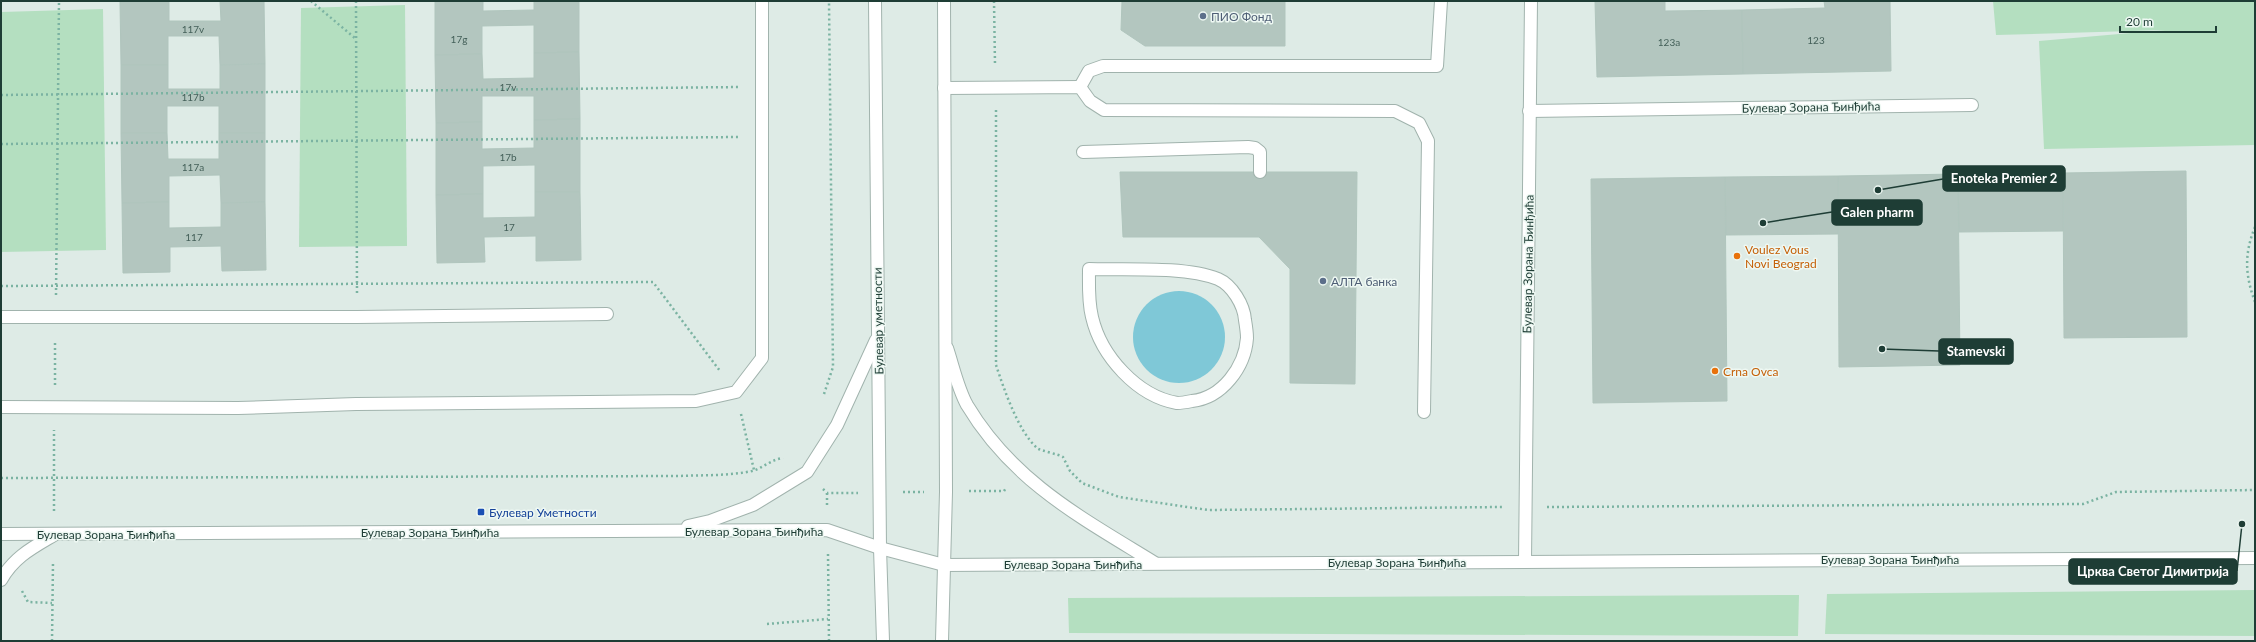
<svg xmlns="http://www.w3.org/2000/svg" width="2256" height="642" font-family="Lato,sans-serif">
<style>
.green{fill:#b4dfc0}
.water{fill:#7fc8d7}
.building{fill:#b3c6bf;stroke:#b0c5bd}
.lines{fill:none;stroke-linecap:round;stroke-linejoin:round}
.service-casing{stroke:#a1b3ad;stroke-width:14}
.minor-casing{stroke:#a1b3ad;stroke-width:14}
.tertiary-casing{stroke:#a1b3ad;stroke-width:14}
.path{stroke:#7bb3a2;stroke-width:2.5;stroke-dasharray:2 3;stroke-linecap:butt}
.service{stroke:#fff;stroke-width:12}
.minor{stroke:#fff;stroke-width:12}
.tertiary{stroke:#fff;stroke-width:12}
.service-dot{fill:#5c6f8a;stroke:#eef8f3;stroke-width:1.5}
.food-dot{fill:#e8710a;stroke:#eef8f3;stroke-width:1.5}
.transit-dot{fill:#1a4fb4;stroke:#eef8f3;stroke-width:1.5}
.labels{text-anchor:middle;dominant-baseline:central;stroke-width:3;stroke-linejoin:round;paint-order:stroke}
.number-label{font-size:10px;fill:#435f58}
.service-label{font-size:12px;fill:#4e5e75;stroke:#eef8f3;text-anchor:start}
.street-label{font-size:12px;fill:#1e3d35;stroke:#eef8f3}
.food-label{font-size:12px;fill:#c56008;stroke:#eef8f3;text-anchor:start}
.transit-label{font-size:12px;fill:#164399;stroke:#eef8f3;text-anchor:start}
.leader{fill:none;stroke:#1e3d35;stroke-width:1.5}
.callout-dot{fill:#1e3d35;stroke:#eef8f3;stroke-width:1.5}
.callout{fill:#1e3d35;stroke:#1e3d35;stroke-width:1.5}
.callout-label{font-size:13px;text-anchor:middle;font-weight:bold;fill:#fff}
</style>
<rect width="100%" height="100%" fill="#deebe6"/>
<g class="green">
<path d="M1993,1H2255V145L2044,149L2039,41L2165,30L1996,35Z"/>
<path d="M405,5L407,246L299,247L301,8Z"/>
<path d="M103,9L106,250L1,252V12Z"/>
<path d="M2255,590V636L1825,634L1827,594Z"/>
<path d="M1799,595L1798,636L1069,633L1068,598Z"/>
</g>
<circle class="water" cx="1179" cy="337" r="46"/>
<g class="building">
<path d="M120,1H169V21H221L220,1H264L265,64L220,65L219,36H168V65H121Z"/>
<path d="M435,1H483V11L534,10V1H579V52L534,53V25L482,26V54L435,55Z"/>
<path d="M1122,1H1285V46H1145L1121,30Z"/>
<path d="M1595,1H1665V11L1742,10L1743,74L1597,77Z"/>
<path d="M1824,1H1890L1891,71L1743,74L1742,10L1825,8Z"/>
<path d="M579,52L580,119L534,120V96H482V122L436,123L435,55L482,54L483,79L534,78V53Z"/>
<path d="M265,64V133H219V106H167V133H121V65H168V89H220V65Z"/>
<path d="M580,119V192H535V165L483,166V194L436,195V123L482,122V149L534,148V120Z"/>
<path d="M121,133H167L168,159H219V133H265V202L221,203L220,175L169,176V202L122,203Z"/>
<path d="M2186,171L2187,337L2064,338L2063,173Z"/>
<path d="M1120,172H1357L1355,384L1290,383V269L1259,237H1123Z"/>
<path d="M2063,173V231L1959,232L1958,174Z"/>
<path d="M1958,174L1960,365L1839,367L1838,176Z"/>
<path d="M1838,176V234L1726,235L1725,177Z"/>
<path d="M1725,177L1727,401L1593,403L1591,179Z"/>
<path d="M535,192H580L581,260L536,261V236L484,237L485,262L437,263L436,195L483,194V218L535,217Z"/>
<path d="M169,202V228L221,227V203L265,202L266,270L222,271L221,246L170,247V272L123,273L122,203Z"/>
</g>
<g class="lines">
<g class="service-casing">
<g id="service">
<path d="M1080,87L1089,71L1103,66H1437L1441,1"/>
<path d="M944,88L1080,87L1090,101L1104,110L1395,111L1419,123L1428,141L1424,412"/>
<path d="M1083,152L1248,147L1255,148L1260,152V172"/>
<path d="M1089,269C1126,270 1185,266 1218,279C1232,285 1244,305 1245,320C1246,326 1247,332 1247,338C1245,367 1222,398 1192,401C1187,402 1181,403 1177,403C1137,396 1101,356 1092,317C1088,301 1089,285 1089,269Z"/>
<path d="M1,317H357L607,314"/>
</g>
</g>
<g class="minor-casing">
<g id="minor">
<path d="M1529,111L1972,105"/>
<path d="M1,407L238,408L356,404L696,401L736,392L762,358V1"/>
<path d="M1525,561L1531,1"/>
</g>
</g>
<g class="tertiary-casing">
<g id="tertiary">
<path d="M875,1L880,548L883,641"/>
<path d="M947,348C953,366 958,389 967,405C1013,482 1082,518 1155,563"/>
<path d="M688,526L710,521L753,505L807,472L837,425L876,340"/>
<path d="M1,534L827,530L880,548L944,565L2255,558"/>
<path d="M1,580C14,557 32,548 54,535"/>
<path d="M942,641L946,492L944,1"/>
</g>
</g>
<g class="path">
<path d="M311,1L356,39"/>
<path d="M356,1L357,294"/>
<path d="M994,1L995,65"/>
<path d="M1,95L740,87"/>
<path d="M996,110V365C1004,389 1018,431 1037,448C1041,451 1058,454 1063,457L1070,471L1082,483L1119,497L1208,510L1502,507"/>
<path d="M1,144L738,137"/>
<path d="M2255,227C2244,254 2245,275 2255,302"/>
<path d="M1,286L653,282L720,371"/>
<path d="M56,295L59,1"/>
<path d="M55,385V340"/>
<path d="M824,394L833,367L829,1"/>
<path d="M741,414L754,470"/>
<path d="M1,478L678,476C703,475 728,476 752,471C763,468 772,459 783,458"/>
<path d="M823,489L827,493H858"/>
<path d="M969,491H1004L1006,488"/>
<path d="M903,492H924"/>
<path d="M827,493V507"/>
<path d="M1547,507L2083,504L2116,492L2255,490"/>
<path d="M54,511V430"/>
<path d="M828,554L829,641"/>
<path d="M22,591L28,602L52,603"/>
<path d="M767,624L828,619"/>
<path d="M52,641L53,562"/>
</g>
<use href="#service" class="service"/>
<use href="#minor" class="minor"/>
<use href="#tertiary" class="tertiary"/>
</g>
<g class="service-dot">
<circle cx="1203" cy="16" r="4"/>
<circle cx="1323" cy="281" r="4"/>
</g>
<g class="food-dot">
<circle cx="1737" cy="256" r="4"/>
<circle cx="1715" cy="371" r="4"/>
</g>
<rect class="transit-dot" x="477" y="508" width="8" height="8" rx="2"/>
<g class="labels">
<g class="number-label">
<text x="193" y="29">117v</text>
<text x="459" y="39">17g</text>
<text x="1816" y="40">123</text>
<text x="1669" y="42">123a</text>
<text x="508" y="87">17v</text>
<text x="193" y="97">117b</text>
<text x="508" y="157">17b</text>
<text x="193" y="167">117a</text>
<text x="509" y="227">17</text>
<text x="194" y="237">117</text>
</g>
<g class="service-label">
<text x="1211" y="16">ПИО Фонд</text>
<text x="1331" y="281">АЛТА банка</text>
</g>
<g class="street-label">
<text transform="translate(1811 107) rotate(-1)">Булевар Зорана Ђинђића</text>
<text transform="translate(1528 264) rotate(-89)">Булевар Зорана Ђинђића</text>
<text transform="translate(878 321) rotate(-91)">Булевар уметности</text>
<text x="754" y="531">Булевар Зорана Ђинђића</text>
<text x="430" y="532">Булевар Зорана Ђинђића</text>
<text x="106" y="534">Булевар Зорана Ђинђића</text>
<text x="1890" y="559">Булевар Зорана Ђинђића</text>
<text x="1397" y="562">Булевар Зорана Ђинђића</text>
<text x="1073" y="564">Булевар Зорана Ђинђића</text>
</g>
<g class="food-label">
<text x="1745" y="249">Voulez Vous<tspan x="1745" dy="14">Novi Beograd</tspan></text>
<text x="1723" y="371">Crna Ovca</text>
</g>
<g class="transit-label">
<text x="489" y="512">Булевар Уметности</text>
</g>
</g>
<path class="leader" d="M1878 190L1943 179M1763 223L1832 212M1882 349L1939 351M2242 524L2237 571"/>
<g class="callout-dot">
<circle cx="1878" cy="190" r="4"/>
<circle cx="1763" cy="223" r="4"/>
<circle cx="1882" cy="349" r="4"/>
<circle cx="2242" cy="524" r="4"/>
</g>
<g class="callout">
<rect x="1943" y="166" width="122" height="25" rx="4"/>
<rect x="1832" y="200" width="90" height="25" rx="4"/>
<rect x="1939" y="339" width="74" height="25" rx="4"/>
<rect x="2069" y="559" width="168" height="25" rx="4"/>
</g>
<g class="callout-label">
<text x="2004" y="183">Enoteka Premier 2</text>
<text x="1877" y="217">Galen pharm</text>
<text x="1976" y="356">Stamevski</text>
<text x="2153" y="576">Црква Светог Димитрија</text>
</g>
<rect width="2256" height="642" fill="none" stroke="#1e3d35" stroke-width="4"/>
<path d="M2120 26v6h96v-6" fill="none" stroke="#1e3d35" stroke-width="2"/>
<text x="2126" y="26" font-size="12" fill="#1e3d35" stroke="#eef8f3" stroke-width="3" paint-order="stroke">20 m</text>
</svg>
